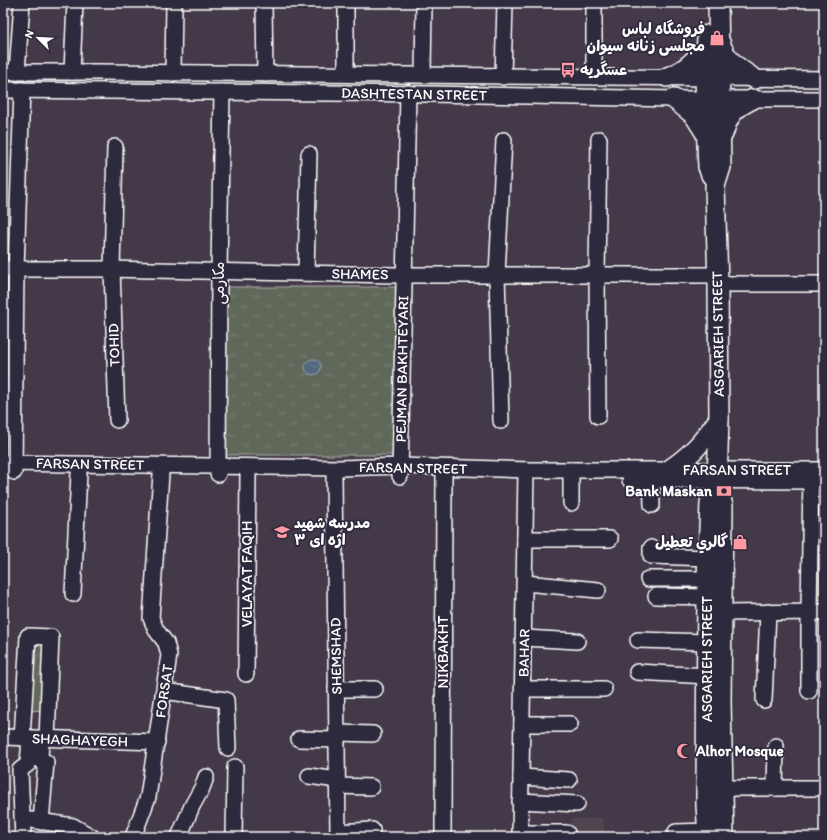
<svg xmlns="http://www.w3.org/2000/svg" width="827" height="840" font-family="Itim,'Playpen Sans Arabic',sans-serif">
<style>
.built{fill:#51444f}
.park{fill:url(#park-tufts);stroke:#b0b3ac}
.water{fill:url(#water-waves);stroke:#98a4b2}
.lines{fill:none;stroke-linecap:round;stroke-linejoin:round}
.minor-casing{stroke:#fff;stroke-width:18}
.major-casing{stroke:#fff;stroke-width:22}
.minor{stroke:#2f2a3d;stroke-width:15}
.major{stroke:#2f2a3d;stroke-width:19}
.labels{text-anchor:middle;dominant-baseline:central;stroke-width:3.5;stroke-linejoin:round;paint-order:stroke}
.poi-label{font-size:15px;font-weight:bold;fill:#fff;stroke:#2f2a3d;text-anchor:end}
.street-label{font-size:15px;fill:#fff;stroke:#2f2a3d}
</style>
<defs>
<pattern id="park-tufts" width="24" height="20" patternUnits="userSpaceOnUse"><rect width="24" height="20" fill="#60675a"/><path d="M3 7l-1-3M5 7V3M7 7l1-3M15 17l-1-3M17 17v-4M19 17l1-3" fill="none" stroke="#787e73"/></pattern>
<pattern id="water-waves" width="16" height="10" patternUnits="userSpaceOnUse"><rect width="16" height="10" fill="#53687e"/><path d="M0 5q4-4 8 0t8 0" fill="none" stroke="#6d7f91"/></pattern>
</defs>
<rect width="100%" height="100%" fill="#433948"/>
<filter id="ink" filterUnits="userSpaceOnUse"><feTurbulence type="fractalNoise" baseFrequency=".025" numOctaves="2"/><feDisplacementMap in="SourceGraphic" scale="8" xChannelSelector="R" yChannelSelector="G"/><feConvolveMatrix kernelMatrix="1 2 1 2 8 2 1 2 1" color-interpolation-filters="sRGB"/></filter>
<g filter="url(#ink)">
<path class="built" d="M602,818L605,833L686,837H573L571,819Z"/>
<g class="park">
<path d="M225,287H400L397,455H223Z"/>
<path d="M818,494H824V600L815,599Z"/>
<path d="M32,643H44L43,710L30,711Z"/>
</g>
<circle class="water" cx="313" cy="367" r="8"/>
<g class="lines">
<g class="minor-casing">
<g id="minor">
<path d="M264,3L265,74"/>
<path d="M346,3V74"/>
<path d="M3,72H98L824,79"/>
<path d="M17,72L22,3"/>
<path d="M72,72L75,3"/>
<path d="M173,73L174,3"/>
<path d="M423,75L424,3"/>
<path d="M503,77L505,3"/>
<path d="M594,77V3"/>
<path d="M3,90L431,94L674,99H824"/>
<path d="M115,147L112,269L117,420"/>
<path d="M3,269H106L395,275H718"/>
<path d="M306,273L309,154"/>
<path d="M718,284H824"/>
<path d="M598,416L597,274L599,139"/>
<path d="M501,421L497,274L504,140"/>
<path d="M3,463L339,468L401,466L530,470H824"/>
<path d="M14,472L16,269L22,90"/>
<path d="M218,474L219,271L222,92"/>
<path d="M334,476L338,837"/>
<path d="M400,476L408,93"/>
<path d="M630,480L824,481"/>
<path d="M651,480L652,505"/>
<path d="M571,503V470"/>
<path d="M525,539H610"/>
<path d="M651,548V556L708,558"/>
<path d="M648,579H707"/>
<path d="M525,583L598,590"/>
<path d="M73,594L79,473"/>
<path d="M656,596L707,597"/>
<path d="M723,613L824,612"/>
<path d="M524,638L577,641"/>
<path d="M638,640L707,642"/>
<path d="M637,672L707,676"/>
<path d="M246,674L248,475"/>
<path d="M336,689H375"/>
<path d="M523,689H604"/>
<path d="M164,691L226,700L228,748"/>
<path d="M809,691V612L811,471"/>
<path d="M764,700L768,612"/>
<path d="M522,724H570"/>
<path d="M337,733L373,734"/>
<path d="M3,737L157,742"/>
<path d="M22,738L28,636L51,637L47,739"/>
<path d="M41,738L40,760L46,762L41,822"/>
<path d="M299,739L337,740"/>
<path d="M309,776L337,780"/>
<path d="M521,777L569,780"/>
<path d="M337,786L371,787"/>
<path d="M722,788H824"/>
<path d="M775,788L776,746"/>
<path d="M520,801L577,804"/>
<path d="M31,820L73,826L92,837"/>
<path d="M338,832L372,830"/>
<path d="M676,832L708,831"/>
<path d="M520,833H567"/>
<path d="M23,837L20,770L28,764L30,738"/>
<path d="M133,837L148,797L169,655L166,643L156,630L151,618L161,474"/>
<path d="M179,837L192,806L202,788L206,777"/>
<path d="M234,837L235,767"/>
<path d="M443,837L444,468"/>
<path d="M520,837L526,470"/>
</g>
</g>
<g class="major-casing">
<g id="major">
<path d="M718,3L721,167L715,186L718,284L719,419L717,482L723,506L721,702L724,837"/>
<path d="M707,35L705,99L708,167L711,175"/>
<path d="M720,42C726,61 739,69 755,79"/>
<path d="M667,77C684,72 695,60 706,48"/>
<path d="M674,99L694,115L706,134"/>
<path d="M723,134C729,114 734,108 753,99"/>
<path d="M669,470C692,455 703,441 719,419"/>
<path d="M708,837L706,805L707,579L710,503L713,492"/>
</g>
</g>
<use href="#minor" class="minor"/>
<use href="#major" class="major"/>
</g>
</g>
<defs>
<g id="shop-bare" transform="scale(1.2)"><path d="M-5-2.5h2.3a2.7 3.5 0 0 1 5.4 0H5L5.5 6h-11ZM-1.5-2.5h3a1.5 2.3 0 0 0-3 0Z" fill="#ff9aa2" stroke="#2f2a3d" stroke-width="2.5" paint-order="stroke"/></g>
<g id="bus-bare" transform="scale(1.2)"><path d="M-5-6H5V4H4V6H2V4H-2V6H-4V4H-5ZM-3.5-4V0h7V-4ZM-3.5 1.2v1.5H-2V1.2ZM2 1.2v1.5H3.5V1.2Z" fill="#ff9aa2" stroke="#2f2a3d" stroke-width="2.5" paint-order="stroke"/></g>
<g id="bank-bare" transform="scale(1.2)"><path d="M-6-4H6V4H-6ZM0-2.3a2.3 2.3 0 1 0 0 4.6a2.3 2.3 0 1 0 0-4.6Z" fill="#ff9aa2" stroke="#2f2a3d" stroke-width="2.5" paint-order="stroke"/></g>
<g id="school-bare" transform="scale(1.2)"><path d="M0-5L7-2L0 1L-7-2ZM-4 1L0 2.5L4 1V4Q0 6-4 4Z" fill="#ff9aa2" stroke="#2f2a3d" stroke-width="2.5" paint-order="stroke"/></g>
<g id="mosque-bare" transform="scale(1.2)"><path d="M3.5-4.9A6 6 0 1 0 3.5 4.9A5 5 0 1 1 3.5-4.9Z" fill="#ff9aa2" stroke="#2f2a3d" stroke-width="2.5" paint-order="stroke"/></g>
</defs>
<g fill-rule="evenodd">
<use href="#shop-bare" x="717" y="38"/>
<use href="#bus-bare" x="568" y="70"/>
<use href="#bank-bare" x="724" y="491"/>
<use href="#school-bare" x="282" y="532"/>
<use href="#shop-bare" x="740" y="542"/>
<use href="#mosque-bare" x="684" y="751"/>
</g>
<g class="labels">
<g class="poi-label">
<text x="705" y="29">فروشگاه لباس<tspan x="705" dy="17">مجلسی زنانه سیوان</tspan></text>
<text x="580" y="70" text-anchor="start">عسگریه</text>
<text x="712" y="491">Bank Maskan</text>
<text x="294" y="523" text-anchor="start">مدرسه شهید<tspan x="294" dy="17">اژه ای ۳</tspan></text>
<text x="728" y="542">گالري تعطيل</text>
<text x="696" y="751" text-anchor="start">Alhor Mosque</text>
</g>
<g class="street-label">
<text transform="translate(414 94) rotate(1)">DASHTESTAN STREET</text>
<text transform="translate(360 274) rotate(1)">SHAMES</text>
<text transform="translate(219 283) rotate(-90)">مکارمی</text>
<text transform="translate(718 334) rotate(-91)">ASGARIEH STREET</text>
<text transform="translate(114 345) rotate(-92)">TOHID</text>
<text transform="translate(402 369) rotate(-89)">PEJMAN BAKHTEYARI</text>
<text transform="translate(90 464) rotate(1)">FARSAN STREET</text>
<text transform="translate(413 468) rotate(1)">FARSAN STREET</text>
<text x="737" y="470">FARSAN STREET</text>
<text transform="translate(247 574) rotate(-90)">VELAYAT FAQIH</text>
<text transform="translate(443 652) rotate(-90)">NIKBAKHT</text>
<text transform="translate(524 653) rotate(-89)">BAHAR</text>
<text transform="translate(336 656) rotate(-91)">SHEMSHAD</text>
<text transform="translate(707 659) rotate(-90)">ASGARIEH STREET</text>
<text transform="translate(164 691) rotate(-82)">FORSAT</text>
<text transform="translate(80 740) rotate(2)">SHAGHAYEGH</text>
</g>
</g>
<rect width="827" height="840" fill="none" stroke="#2f2a3d" stroke-width="16"/>
<rect x="8" y="8" width="811" height="824" fill="none" stroke="#fff" stroke-width="1.5" filter="url(#ink)"/>
<g transform="translate(38 38) rotate(294)" stroke="#2f2a3d" stroke-width="3" paint-order="stroke">
<path d="M0-3L7 15L0 10L-7 15Z" fill="#ffffff"/>
<text y="-6" font-size="11" font-weight="bold" text-anchor="middle" fill="#ffffff">N</text>
</g>
</svg>
